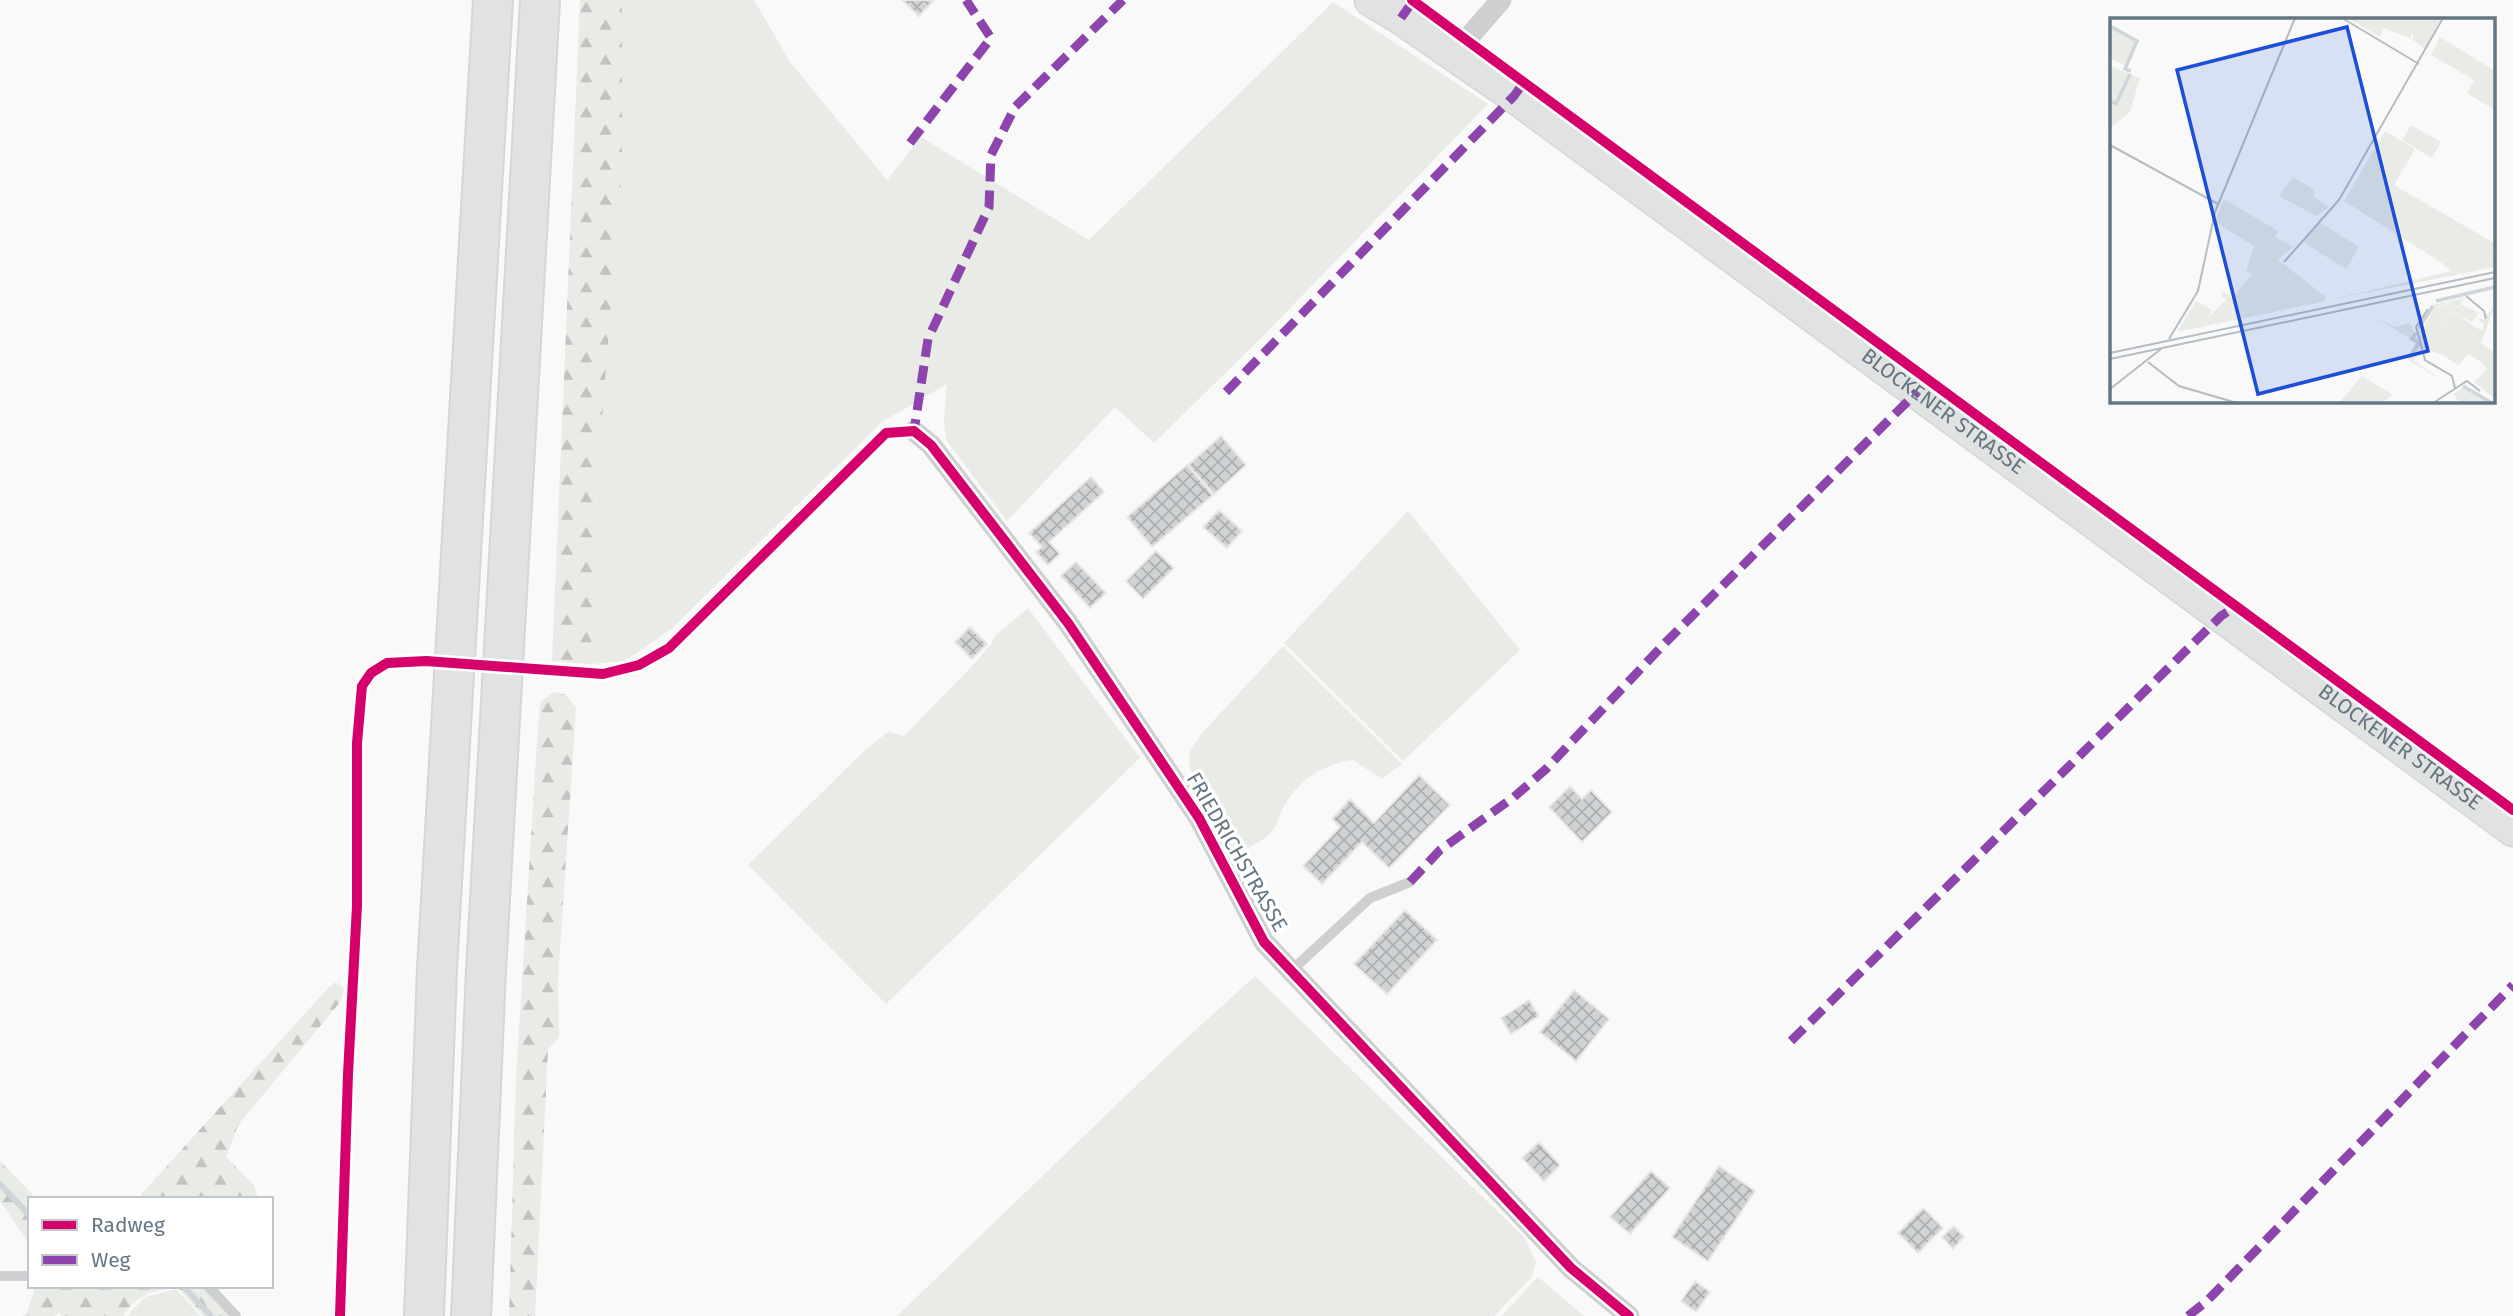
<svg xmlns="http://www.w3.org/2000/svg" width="2513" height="1316" font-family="'Fira Sans',sans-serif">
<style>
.green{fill:#e8ebe6}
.forest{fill:url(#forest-firs)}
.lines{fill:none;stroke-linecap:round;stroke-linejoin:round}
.stream{stroke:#ced6d9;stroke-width:6}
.building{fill:url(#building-cross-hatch);stroke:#e8e8e8;stroke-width:2}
.secondary-casing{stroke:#d5d6d7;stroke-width:35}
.highway-casing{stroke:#d5d6d6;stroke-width:42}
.lane{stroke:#cecfd0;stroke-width:10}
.street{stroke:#cecfd0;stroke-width:21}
.secondary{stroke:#e1e2e2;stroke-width:32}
.highway{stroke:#e1e2e2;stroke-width:38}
.quiet{stroke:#8e44ad;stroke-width:9;stroke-dasharray:18 9;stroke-linecap:butt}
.cycleway-casing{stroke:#fff;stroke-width:15}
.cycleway{stroke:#d6006c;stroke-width:10}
.labels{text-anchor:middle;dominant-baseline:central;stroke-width:7;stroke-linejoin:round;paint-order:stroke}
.street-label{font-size:21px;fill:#657683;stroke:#fff}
.inset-river{fill:none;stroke:#ced6d9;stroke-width:3.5}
.inset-road{fill:none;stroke:#b5bdc3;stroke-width:2}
.view{fill:#1d4ed8;fill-opacity:0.15;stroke:#1d4ed8;stroke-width:3.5}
.inset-edge{fill:none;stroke:#657683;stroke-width:3.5}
</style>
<defs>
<pattern id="forest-firs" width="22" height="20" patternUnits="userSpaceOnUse" patternTransform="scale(1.75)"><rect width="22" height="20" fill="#e8ebe6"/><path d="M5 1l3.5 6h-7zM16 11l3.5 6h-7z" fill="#c0c3c0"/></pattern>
<pattern id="building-cross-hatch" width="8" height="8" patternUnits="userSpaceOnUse" patternTransform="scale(1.75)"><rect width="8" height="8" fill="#d0d2d3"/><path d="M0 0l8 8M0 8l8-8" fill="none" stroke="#acafb1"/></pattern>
</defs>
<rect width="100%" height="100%" fill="#f9f9f9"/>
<g class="green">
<path d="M622,0H754L790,62L887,180L921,137L1089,240L1333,2L1488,104L1265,334L1154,443L1115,407L1007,521L946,440L944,421L947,384L882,422L671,629L625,661L591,664L595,507L622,168Z"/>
<path d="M1408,511L1520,650L1403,761L1284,643Z"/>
<path d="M1028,608L1140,758L886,1004L748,865L865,750L888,732L904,736L974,664L992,643L995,636Z"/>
<path d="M1283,646L1402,764L1382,779L1353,760C1323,764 1298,780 1283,808C1280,814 1278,822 1274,828C1265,842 1247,848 1233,856L1189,766L1190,751L1202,733Z"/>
<path d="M1255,976L1524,1237L1536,1262L1532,1277L1494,1316H897L1165,1058Z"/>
<path d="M1538,1277L1584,1316H1501Z"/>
<path d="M176,1289L201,1316H127L145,1297Z"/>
</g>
<g class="forest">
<path d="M580,0H622V168L595,507L591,664L552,661Z"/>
<path d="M554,692L566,695L576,707L558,981L559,1037L548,1050L535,1316H509L516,1078L538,726L541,701Z"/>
<path d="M336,982L344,989L341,1001L238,1125L226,1157L254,1185L258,1199H137L329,987Z"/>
<path d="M0,1161L37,1199H30V1245L0,1201Z"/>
<path d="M36,1286H202L229,1316H203L178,1288C155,1289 136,1295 123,1316H62L59,1312L55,1316H23L27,1312Z"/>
</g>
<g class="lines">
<g class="stream">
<path d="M0,1184L30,1216"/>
<path d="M184,1287L211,1316"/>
</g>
</g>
<g class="building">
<path d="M902,0H934L919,16Z"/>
<path d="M1221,436L1246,465L1214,494L1188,465Z"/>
<path d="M1187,465L1213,495L1152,547L1127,517Z"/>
<path d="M1091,477L1104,492L1049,542L1060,554L1048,565L1036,552L1042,547L1029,533Z"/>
<path d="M1219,510L1242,531L1227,548L1203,527Z"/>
<path d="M1156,551L1174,568L1143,599L1126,581Z"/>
<path d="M1076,562L1106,593L1090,608L1061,576Z"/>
<path d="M970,627L987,644L972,659L955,642Z"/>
<path d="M1419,775L1450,805L1389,868L1362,842L1322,884L1303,866L1340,827L1332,819L1350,799L1374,823Z"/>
<path d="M1570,786L1582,799L1591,790L1612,812L1582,842L1549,807Z"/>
<path d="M1405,910L1437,940L1387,994L1354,964Z"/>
<path d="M1574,990L1609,1019L1576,1061L1540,1032Z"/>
<path d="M1529,1000L1539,1016L1511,1034L1501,1018Z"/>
<path d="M1539,1142L1560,1165L1544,1181L1522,1158Z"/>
<path d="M1719,1166L1755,1191L1708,1261L1672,1237Z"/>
<path d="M1651,1171L1670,1188L1630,1234L1610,1217Z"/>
<path d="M1923,1208L1943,1228L1918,1253L1898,1233Z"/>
<path d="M1954,1226L1964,1237L1953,1249L1942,1237Z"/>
<path d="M1695,1281L1710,1292L1696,1312L1681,1301Z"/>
</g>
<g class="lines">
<g class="secondary-casing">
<g id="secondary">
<path id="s1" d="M1371,0L1401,18L1514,96L2513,830"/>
</g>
</g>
<g class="highway-casing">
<g id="highway">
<path d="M424,1316L437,969L493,0"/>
<path d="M471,1316L486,971L540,0"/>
</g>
</g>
<g class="lane">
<path d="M1291,971L1370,898L1410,882"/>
<path d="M0,1276H30"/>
<path d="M208,1286L236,1316"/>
</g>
<g class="street">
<path d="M1454,54L1501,0"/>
<path d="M914,431L931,445L1068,623L1199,818L1264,942L1571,1268L1629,1316"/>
</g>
<use href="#secondary" class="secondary"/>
<use href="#highway" class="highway"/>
<g class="quiet">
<path d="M1401,18L1413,1"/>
<path d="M910,143L991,38L966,0"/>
<path d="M1226,392L1514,96L1524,82"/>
<path d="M908,431H914L928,339L989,207L991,155L1015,107L1123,0"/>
<path d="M1410,882L1440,850L1514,797L1546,769L1666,642L1917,392"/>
<path d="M1791,1041L2221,616L2236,606"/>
<path d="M2188,1316L2207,1301L2513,985"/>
</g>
<g class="cycleway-casing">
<g id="cycleway">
<path d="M1412,0L2513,810"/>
<path d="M340,1316L348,1074L357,906V743L362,686L371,673L387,663L426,661L603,674L639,665L669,648L886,433L914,431L931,445L1068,623L1199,818L1264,942L1571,1268L1629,1316"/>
</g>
</g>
<use href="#cycleway" class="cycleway"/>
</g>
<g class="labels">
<g class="street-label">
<text stroke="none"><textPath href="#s1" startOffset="705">BLOCKENER STRASSE</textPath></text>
<text stroke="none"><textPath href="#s1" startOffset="1272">BLOCKENER STRASSE</textPath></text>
<text transform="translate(1237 852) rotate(60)">FRIEDRICHSTRASSE</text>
</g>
</g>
<g transform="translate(2110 18)">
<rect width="385" height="385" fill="#f9f9f9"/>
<path d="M237,0H331L315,31L303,22V15L300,20L274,10L270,19ZM0,9L26,24L16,48L0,40ZM330,19L385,53V92L357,75L364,62L321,37ZM0,48L30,60L20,94L0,110ZM301,107L331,124L322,140L292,122ZM275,113L305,131L284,167L384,225L385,242L373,235L366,251L348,255L234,183ZM183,159L204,172V179L219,189L207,198L169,178ZM114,181L168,213L165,219L183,229L168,242L215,278L95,302L116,282L111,278L113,273L122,280L142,256L136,253L144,228L105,204ZM209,204L249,229L236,251L193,224ZM340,285L365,299L362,304L342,293L318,318L311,315L324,290ZM385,288L371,325L385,335V381L364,364L377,351L372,345L359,336L348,347L316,326L344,295L372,313L374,306L367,301H373ZM252,358L283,377L271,385H229ZM354,369L378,383L380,385H350L343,376Z" fill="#e8ebe6"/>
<path d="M373,235L385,242V249L220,282L341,253L329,243L348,255L366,251ZM215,278L216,283L67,314L86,283L102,292L96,302ZM354,280L350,286L374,297L367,295L366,300L340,284L323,290L309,311L313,317L318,318L343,293L361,304L344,295L316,326L332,337L312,330L307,309L322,287ZM266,300L285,309L300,305L311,329L304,343L336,365L297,341L306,324Z" fill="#e8ebe6"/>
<path class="inset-river" d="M0,8L27,23L15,51L21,53M0,83L6,86L20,56M326,283L385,269M309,310L323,288M299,340L309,325L302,321L306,315M353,368L382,385"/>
<path class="inset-road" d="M232,0L309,46M0,127L108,186M174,244L229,182L333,0M356,278L374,293L376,301M318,291L306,309L315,342L342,358L345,370M59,321L88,273L105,194L185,0M0,335L385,254M0,341L385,260M38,344L69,368L127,385M0,371L51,331M323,385L357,363L370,373"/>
<path class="view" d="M237,9L318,333L148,376L67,52Z"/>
<rect width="385" height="385" class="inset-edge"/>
</g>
<rect x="28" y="1197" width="245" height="91" fill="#ffffff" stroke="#c1c8cd" stroke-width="2"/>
<rect x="42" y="1220" width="35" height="10" fill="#d6006c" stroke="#c1c8cd" stroke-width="2"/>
<text x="91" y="1232" font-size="21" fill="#657683">Radweg</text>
<rect x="42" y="1255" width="35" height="10" fill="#8e44ad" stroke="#c1c8cd" stroke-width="2"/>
<text x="91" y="1267" font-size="21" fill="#657683">Weg</text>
</svg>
